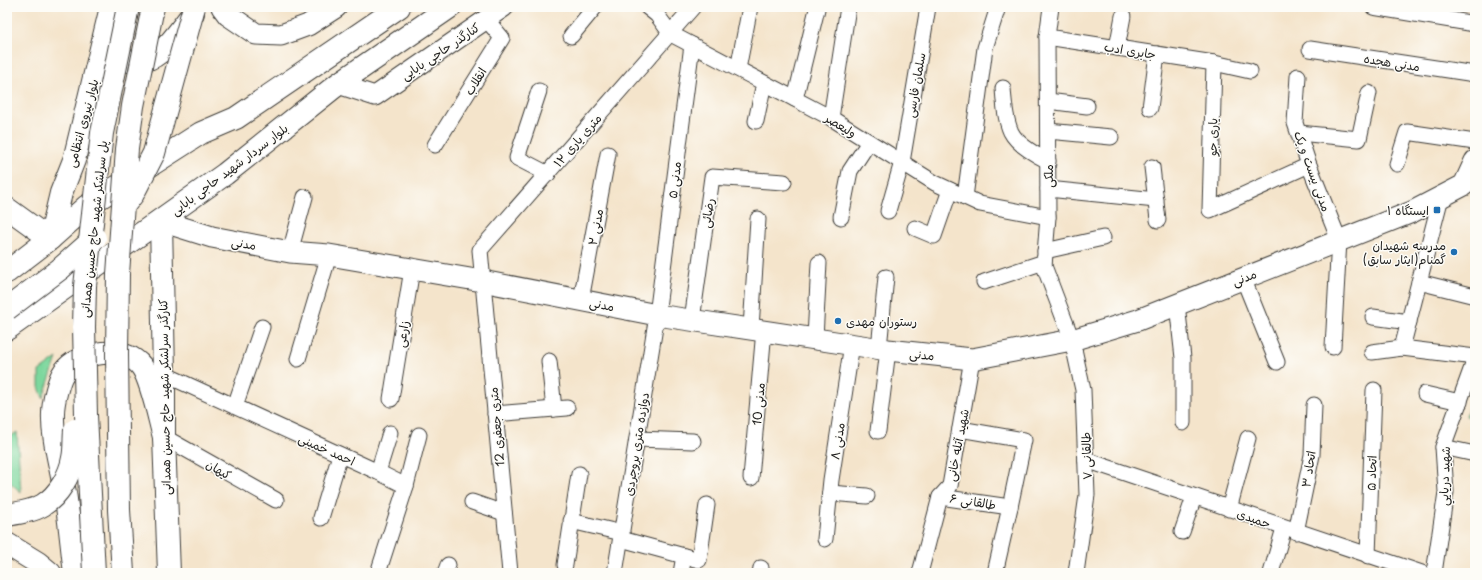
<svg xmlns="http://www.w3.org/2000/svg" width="1482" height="580" font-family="'Playpen Sans','Playpen Sans Arabic',sans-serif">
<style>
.green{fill:#7dd79d;stroke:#4c7a5c}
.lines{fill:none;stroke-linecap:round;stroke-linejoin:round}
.minor-casing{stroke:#3c3a36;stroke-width:17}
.tertiary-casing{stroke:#3c3a36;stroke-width:21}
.secondary-casing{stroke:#3c3a36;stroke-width:23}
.primary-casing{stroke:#3c3a36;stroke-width:24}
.trunk-casing{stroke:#3c3a36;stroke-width:24}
.minor{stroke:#fff;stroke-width:15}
.tertiary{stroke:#fff;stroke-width:19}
.secondary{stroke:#fff;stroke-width:21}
.primary{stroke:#fff;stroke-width:22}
.trunk{stroke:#fff;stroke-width:22}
.primary-bridge-casing{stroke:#3c3a36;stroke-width:24;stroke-linecap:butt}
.primary-bridge{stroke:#fff;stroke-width:22}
.poi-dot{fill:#1f6fb2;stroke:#fdfcf7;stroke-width:1.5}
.labels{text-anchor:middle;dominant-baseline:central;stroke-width:3;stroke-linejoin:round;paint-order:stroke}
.street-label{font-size:12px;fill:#1c1c1c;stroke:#fdfcf7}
.poi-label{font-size:12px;fill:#1c1c1c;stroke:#fdfcf7;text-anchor:end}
</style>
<rect width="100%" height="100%" fill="#fdfcf7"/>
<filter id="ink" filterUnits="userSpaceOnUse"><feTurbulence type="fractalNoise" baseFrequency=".025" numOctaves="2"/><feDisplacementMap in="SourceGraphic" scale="8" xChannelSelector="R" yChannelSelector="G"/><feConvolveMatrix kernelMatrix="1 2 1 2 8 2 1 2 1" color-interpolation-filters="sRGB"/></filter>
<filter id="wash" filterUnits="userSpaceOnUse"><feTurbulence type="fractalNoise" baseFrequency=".012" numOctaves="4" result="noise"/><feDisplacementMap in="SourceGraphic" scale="16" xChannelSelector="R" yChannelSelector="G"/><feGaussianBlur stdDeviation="0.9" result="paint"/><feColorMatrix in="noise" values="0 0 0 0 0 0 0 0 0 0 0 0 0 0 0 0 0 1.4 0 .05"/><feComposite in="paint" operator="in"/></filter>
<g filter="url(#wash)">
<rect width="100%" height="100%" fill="#f4e4cb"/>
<g class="green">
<path d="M57,358L43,398L39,387V371Z"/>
<path d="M1475,388V419L1466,416Z"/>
<path d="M17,432L21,492L7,480V439Z"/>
</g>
</g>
<g filter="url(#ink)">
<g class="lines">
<g class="minor-casing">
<g id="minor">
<path d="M647,7L657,15L671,34L831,118L935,183L980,204L1048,217"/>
<path d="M1051,7L1047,37L1048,217L1044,266L1072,340L1083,390L1087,495L1076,573"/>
<path d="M1373,7L1475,24"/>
<path d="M571,36L595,7"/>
<path d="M1047,37L1214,63L1250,71"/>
<path d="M1117,48L1123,16"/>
<path d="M1310,49L1475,74"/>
<path d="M1214,63L1210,210L1309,165"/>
<path d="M738,69L750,7"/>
<path d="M1298,76L1295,123L1309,165L1339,240L1333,347"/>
<path d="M1003,88C1004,102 1005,119 1011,132C1017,144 1036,155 1048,161"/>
<path d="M539,91L517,158L548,174"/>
<path d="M795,99L817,9"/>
<path d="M1048,101L1087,106"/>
<path d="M1150,108L1157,54"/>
<path d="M831,118L848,7"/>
<path d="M756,121L764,83"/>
<path d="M1048,131L1111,137"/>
<path d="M1299,133L1359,139L1369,93"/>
<path d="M435,145L502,38L486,19"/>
<path d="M1397,164L1407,132L1475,142"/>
<path d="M1152,167L1158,220"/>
<path d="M1048,189L1156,200"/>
<path d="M965,197L985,48L998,7"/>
<path d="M888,211L902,162L928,7"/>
<path d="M841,217L850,171L869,142"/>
<path d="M915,228L934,236L950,190"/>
<path d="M1045,251L1103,238"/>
<path d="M290,252L305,197"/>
<path d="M1243,278L1277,362"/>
<path d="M984,282L1044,262"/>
<path d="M1419,282L1475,296"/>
<path d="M581,300L608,154"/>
<path d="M1177,304L1183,358V423"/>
<path d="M1373,317L1409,322"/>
<path d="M692,320L712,177L784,182"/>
<path d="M751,328L758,219"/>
<path d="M815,338L819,263"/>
<path d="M879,348L886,277"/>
<path d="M1402,348L1441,197"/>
<path d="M1372,352L1402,348L1475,357"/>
<path d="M298,359L329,255"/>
<path d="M549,361L554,409"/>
<path d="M164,374L378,472L406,486L378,573"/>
<path d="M1425,394L1460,402"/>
<path d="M391,399L412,269"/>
<path d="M235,406L262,327"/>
<path d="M495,414L567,408"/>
<path d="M960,429L1024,440L1010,507"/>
<path d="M878,431L888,350"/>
<path d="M164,437L276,500"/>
<path d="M637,439L693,441"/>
<path d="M1443,447L1475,454"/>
<path d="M1086,460L1422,573"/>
<path d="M378,472L390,433"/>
<path d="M751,478L764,330"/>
<path d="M406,486L419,435"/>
<path d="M830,493L867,496"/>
<path d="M940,497L1010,507L995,573"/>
<path d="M472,502L504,513"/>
<path d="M1229,509L1248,438"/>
<path d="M321,518L340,455"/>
<path d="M571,521L622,533"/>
<path d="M1182,532L1194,497"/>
<path d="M1296,532L1312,455L1314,405"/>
<path d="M621,539L684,556L681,573"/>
<path d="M825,539L831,480L852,344"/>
<path d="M684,556L699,560L707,505"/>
<path d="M1368,556L1374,390"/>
<path d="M565,565L579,474"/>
<path d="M445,573L448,565"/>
<path d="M510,573L480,250L693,7"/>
<path d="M615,573L657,315L692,45"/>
<path d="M760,573L761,568"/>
<path d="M920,573L940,497L950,486L972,359"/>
<path d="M1271,573L1284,528"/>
<path d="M1434,573L1446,492L1443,447L1475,359"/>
</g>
</g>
<g class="tertiary-casing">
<path id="tertiary" d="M338,84L375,96L504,7"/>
</g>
<g class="secondary-casing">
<g id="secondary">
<path d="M222,7L228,15L256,34L281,35L308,25L336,7"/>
<path d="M7,208L50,239"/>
<path d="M161,221L212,237L290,252L329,255L482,281L657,315L888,350L972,359L1072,340L1138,320L1412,212L1464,185L1475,161"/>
</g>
</g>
<g class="primary-casing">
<g id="primary">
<path d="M104,44C111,54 118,58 129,61C159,67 177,33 193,13"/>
<path d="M161,221L164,374V437L169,573"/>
<path d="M50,239L61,193L74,160L111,7"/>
<path d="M7,544L38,563L50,573"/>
<path d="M75,573C71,543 69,512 63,482C59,460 52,436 53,413C53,404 58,380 64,372C79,351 125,344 142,367C152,382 159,419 164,437"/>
</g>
</g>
<g class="trunk-casing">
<g id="trunk">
<path d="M7,272L50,239L87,206L201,133L236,118L399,7"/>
<path d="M7,329L225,174L338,84L450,7"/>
</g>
</g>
<use href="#minor" class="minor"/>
<use href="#tertiary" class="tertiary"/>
<use href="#secondary" class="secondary"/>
<use href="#primary" class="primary"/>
<use href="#trunk" class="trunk"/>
<g class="primary-bridge-casing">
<g id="primary-bridge">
<path d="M126,203L133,194L154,153L194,7"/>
<path d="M7,309L60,269L95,238"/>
<path d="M7,515C19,513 33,511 43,505C59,495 70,475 73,458C75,449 74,439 75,430"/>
<path d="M94,573L86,415L84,327L85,286L102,133L128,7"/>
<path d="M123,573L119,510L117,354L118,274L127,149L133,106L153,7"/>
</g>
</g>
<use href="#primary-bridge" class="primary-bridge"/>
</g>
</g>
<g class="poi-dot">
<rect x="1433" y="206" width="8" height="8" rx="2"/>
<circle cx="1454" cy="252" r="4"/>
<circle cx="838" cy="321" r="4"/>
</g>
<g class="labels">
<g class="street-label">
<text transform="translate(1130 50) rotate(9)">جابری ادب</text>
<text transform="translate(440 51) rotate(-34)">کنارگذر حاجی بابایی</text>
<text transform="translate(1392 62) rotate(9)">مدنی هجده</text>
<text transform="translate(475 81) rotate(-58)">انقلاب</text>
<text transform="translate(915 85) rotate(-80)">سلمان فارسی</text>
<text transform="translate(82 123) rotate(-75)">بلوار نیروی انتظامی</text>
<text transform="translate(841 125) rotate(31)">ولیعصر</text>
<text transform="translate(1212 137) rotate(-89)">یاری جو</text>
<text transform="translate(577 140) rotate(-49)">۱۲ متری یاری</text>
<text transform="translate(229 169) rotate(-37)">بلوار سردار شهید حاجی بابایی</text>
<text transform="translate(1313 171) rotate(70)">مدنی بیست و یک</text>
<text transform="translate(1048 176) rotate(-91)">ملکی</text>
<text transform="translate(674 180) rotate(-83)">مدنی ۵</text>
<text transform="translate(707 213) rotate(-82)">رضائی</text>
<text transform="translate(595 227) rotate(-79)">مدنی ۲</text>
<text transform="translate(93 229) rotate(-84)">پل سرلشکر شهید حاج حسین همدانی</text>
<text transform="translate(244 243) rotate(10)">مدنی</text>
<text transform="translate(1244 277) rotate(-21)">مدنی</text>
<text transform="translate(602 304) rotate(11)">مدنی</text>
<text transform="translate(402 334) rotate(-81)">زارعی</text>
<text transform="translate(922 354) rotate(6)">مدنی</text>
<text transform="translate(164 397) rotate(-91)">کنارگذر سرلشکر شهید حاج حسین همدانی</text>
<text transform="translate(758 404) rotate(-85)">مدنی 10</text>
<text transform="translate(496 427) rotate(-95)">12 متری جعفری</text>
<text transform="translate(837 441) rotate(-81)">مدنی ۸</text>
<text transform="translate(636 444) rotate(-81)">دوازده متری بروجردی</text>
<text transform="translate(957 445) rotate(-79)">شهید آتله خانی</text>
<text transform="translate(327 449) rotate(24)">احمد خمینی</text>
<text transform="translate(1086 456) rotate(-92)">طالقانی ۷</text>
<text transform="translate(219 469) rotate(30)">کیهان</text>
<text transform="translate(1308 469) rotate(-81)">اتحاد ۳</text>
<text transform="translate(1371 473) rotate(-88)">اتحاد ۵</text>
<text transform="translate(1444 476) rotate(-88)">شهيد دريايي</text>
<text transform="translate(973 501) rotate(9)">طالقانی ۶</text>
<text transform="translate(1254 518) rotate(19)">حمیدی</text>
</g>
<g class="poi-label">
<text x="1429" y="210">ایستگاه ۱</text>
<text x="1446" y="245">مدرسه شهیدان<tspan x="1446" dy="14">گمنام(ایثار سابق)</tspan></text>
<text x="846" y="321" text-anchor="start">رستوران مهدی</text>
</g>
</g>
<rect width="1482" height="580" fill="none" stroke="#fdfcf7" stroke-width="24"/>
</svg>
